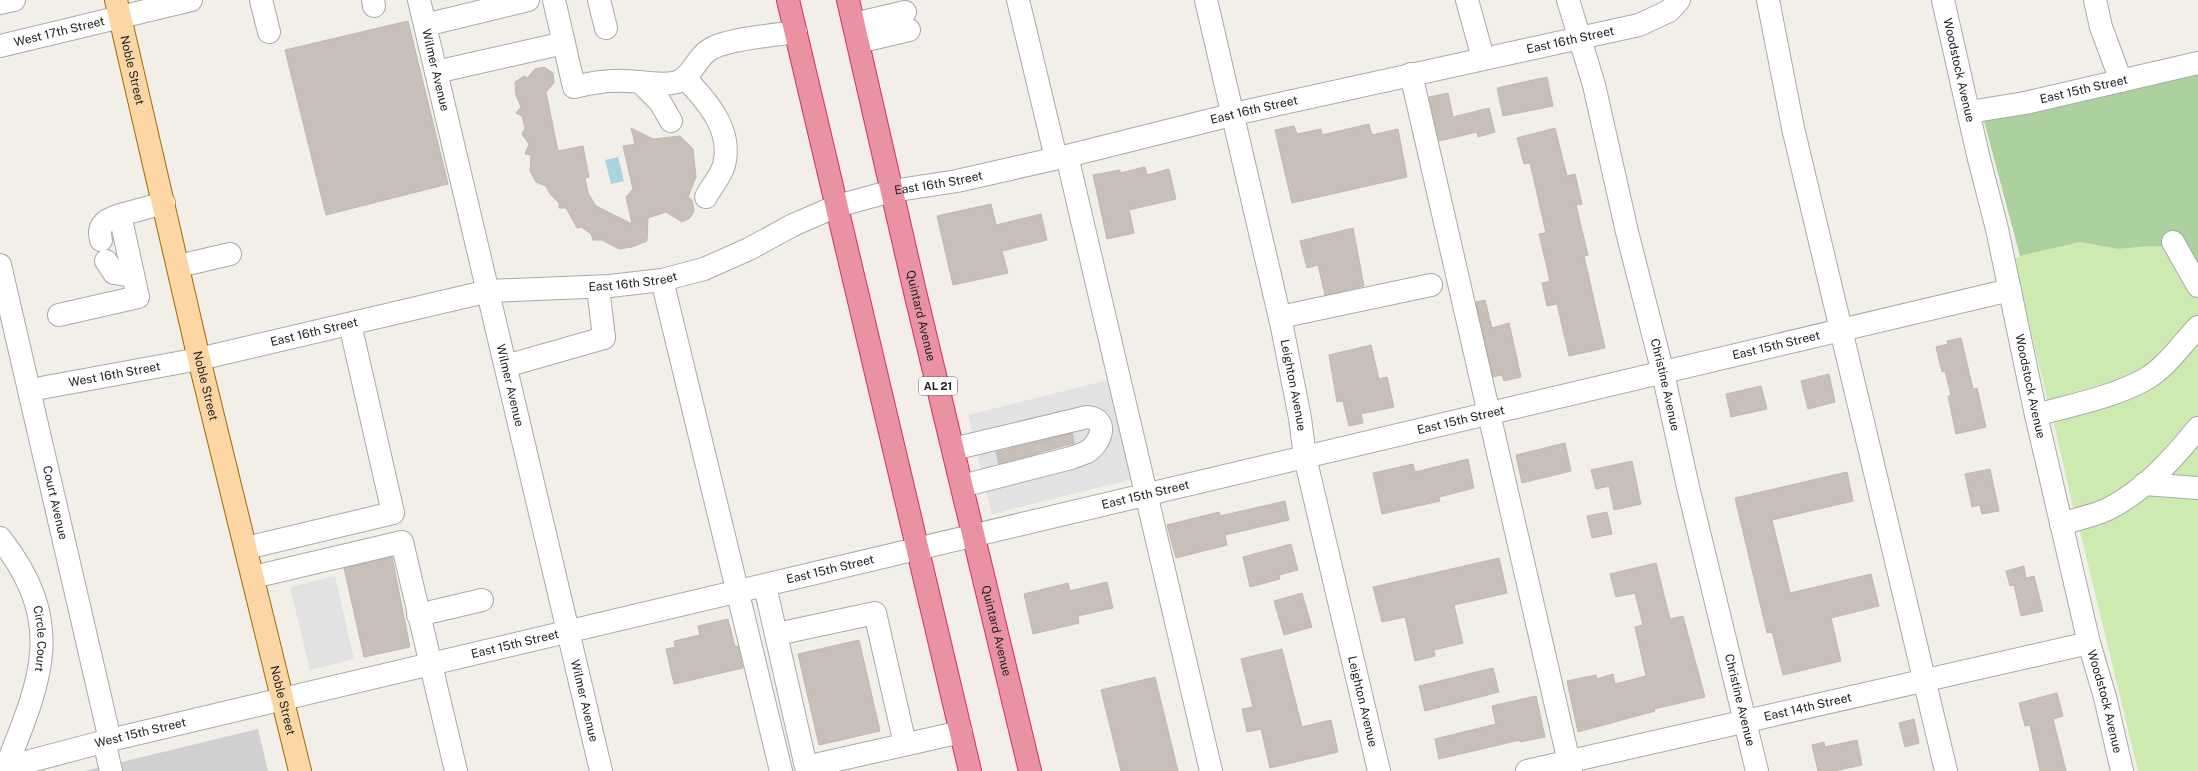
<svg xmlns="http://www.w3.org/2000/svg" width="2198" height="771" font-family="'Public Sans',sans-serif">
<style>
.religious{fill:#d0d0d0}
.grass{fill:#cdebb0}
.forest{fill:#add19e}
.parking{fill:#e2e2e2}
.water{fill:#aad3df}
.building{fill:#c7bfb8;stroke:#c4b6ab}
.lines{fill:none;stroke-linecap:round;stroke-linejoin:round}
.minor-casing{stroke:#a9a9a9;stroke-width:24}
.major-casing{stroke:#a06b00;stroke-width:24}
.highway-casing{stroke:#dc2a67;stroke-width:24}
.minor{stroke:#fff;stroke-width:22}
.major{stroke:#fcd6a4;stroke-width:22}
.highway{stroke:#e892a2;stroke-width:22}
.labels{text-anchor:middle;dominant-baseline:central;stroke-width:4;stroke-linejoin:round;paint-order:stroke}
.shield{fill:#fff;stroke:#646464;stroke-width:1}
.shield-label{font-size:11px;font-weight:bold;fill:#222}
.street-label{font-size:12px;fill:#222;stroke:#fff}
</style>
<rect width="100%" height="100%" fill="#f2efe9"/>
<path class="religious" d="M258,729L268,771H84Z"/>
<g class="grass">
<path d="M2080,242L2117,249L2152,246L2163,247L2173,254L2198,294V317L2141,375L2049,407L2014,260L2020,256Z"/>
<path d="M2198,334V416L2170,450L2109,500L2074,511L2054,424Z"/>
<path d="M2198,437V482L2160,480Z"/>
<path d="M2145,493L2198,495V771H2138L2078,523Z"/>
</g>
<path class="forest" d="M2198,72V280L2178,234L2162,238L2163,247L2152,246L2117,249L2080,242L2020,256L1984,121Z"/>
<g class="parking">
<path d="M1108,380L1133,479L992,514L968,415Z"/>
<path d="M335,576L354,659L310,670L290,587Z"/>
</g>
<path class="water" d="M618,157L624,181L611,184L605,160Z"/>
<g class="building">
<path d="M408,21L448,184L326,215L285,50Z"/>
<path d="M544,67L553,73L554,83L546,92L558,151L583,146L589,177L585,178L588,193L596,206L632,224L626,197L633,189L623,146L635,144L631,128L653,139L680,136L693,149L696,177L688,197L692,200L694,211L690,218L682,222L666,212L648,218L647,241L632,247L619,249L602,240H593L591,234L581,227L577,228L566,208H559V203L550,194L546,186L536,182L530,171L531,155L525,154L529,144L522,134L525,128L522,116L516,113L521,107L516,95L515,82L524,76L527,78L535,69Z"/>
<path d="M1547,77L1553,106L1503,116L1497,88Z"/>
<path d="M1448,93L1453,117L1489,108L1495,132L1478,137L1477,132L1439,141L1429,97Z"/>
<path d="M1369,124L1372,135L1398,129L1407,177L1292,203L1275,130L1294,126L1297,134L1321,129L1322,135Z"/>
<path d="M1555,128L1567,176L1575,174L1582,204L1576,205L1588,255L1584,256L1605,348L1569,356L1557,304L1547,306L1542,283L1550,281L1539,234L1546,233L1530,163L1524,164L1517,138Z"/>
<path d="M1145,167L1147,175L1169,169L1176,199L1129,210L1134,233L1107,239L1093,175L1120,170V173Z"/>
<path d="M991,204L996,225L1041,214L1047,240L1002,251L1008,273L953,285L937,216Z"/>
<path d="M1353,228L1364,286L1325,295L1318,265L1307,268L1300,241Z"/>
<path d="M1485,300L1492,328L1509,323L1521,377L1504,381L1502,375L1493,377L1476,302Z"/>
<path d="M1961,338L1973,389L1977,388L1986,427L1956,434L1948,396L1951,395L1945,371L1942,372L1936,347L1948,344L1947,341Z"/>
<path d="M1371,345L1379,379L1387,377L1394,407L1361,414L1363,423L1349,426L1343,401L1337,402L1329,355Z"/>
<path d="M1829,374L1835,402L1808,409L1801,381Z"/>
<path d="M1761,386L1767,409L1731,417L1726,394Z"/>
<path d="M1072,433L1074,443L999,464L996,452Z"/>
<path d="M1565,443L1571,471L1522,483L1516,455Z"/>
<path d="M1468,459L1474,488L1439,497L1440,501L1382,514L1373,473L1413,464L1415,472Z"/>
<path d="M1632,461L1641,504L1614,510L1609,486L1596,489L1591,470Z"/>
<path d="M1990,469L1999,511L1982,514L1980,505L1972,507L1965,474Z"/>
<path d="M1847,472L1853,501L1772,520L1790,593L1871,574L1879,606L1831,618L1841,661L1783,675L1772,632L1767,633L1735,498Z"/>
<path d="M1285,501L1289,520L1225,535L1227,545L1176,558L1167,525L1219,512L1220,516Z"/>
<path d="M1607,512L1612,534L1592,538L1587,516Z"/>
<path d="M1291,544L1298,570L1279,575L1280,579L1250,587L1243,557Z"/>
<path d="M392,557L410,647L364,657L344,568Z"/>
<path d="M1499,558L1507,593L1454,605L1463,643L1434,650L1435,656L1415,661L1405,617L1382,622L1373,587Z"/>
<path d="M1656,563L1670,619L1683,616L1705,697L1654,709L1655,711L1578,732L1567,681L1596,675L1597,679L1613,674L1615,684L1646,676L1635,627L1643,625L1635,593L1616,597L1610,574Z"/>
<path d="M2024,566L2026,578L2034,576L2043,611L2021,616L2014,585L2010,586L2006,571Z"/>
<path d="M1107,582L1113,608L1078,616L1079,623L1033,634L1024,594L1068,583L1070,591Z"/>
<path d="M1302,593L1312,627L1284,635L1274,601Z"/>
<path d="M728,619L735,647L738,646L743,668L674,684L666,649L675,647L674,641L700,635L698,626Z"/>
<path d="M859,640L880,731L819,745L798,654Z"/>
<path d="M1282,649L1302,727L1331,720L1338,752L1270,768L1261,729L1247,732L1242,709L1253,707L1241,659Z"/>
<path d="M1493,668L1499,692L1425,711L1419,686Z"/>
<path d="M1155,677L1178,771H1121L1101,690Z"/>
<path d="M2057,693L2063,716L2053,719L2066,771H2040L2030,725L2025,726L2019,703Z"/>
<path d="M1536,696L1545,737L1520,742V740L1439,759L1435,739L1496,724L1492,706Z"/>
<path d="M1914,719L1919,743L1905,747L1899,723Z"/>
<path d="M1857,740L1862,765L1834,771H1818L1812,745L1824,742L1825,747Z"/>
</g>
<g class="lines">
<g class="minor-casing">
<g id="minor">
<path d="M261,0L269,32"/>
<path d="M373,0L374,6"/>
<path id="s1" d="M419,0L601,771"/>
<path d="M554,0L574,87C591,83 607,80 625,81C643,81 659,87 677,82C692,77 696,58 709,50C724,39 776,35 796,32"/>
<path d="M599,0L606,28"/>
<path d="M1018,0L1056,158"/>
<path id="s2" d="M1206,0L1282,327L1300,418L1305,457L1379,771"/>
<path d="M1467,0L1483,58"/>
<path id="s3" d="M1568,0L1594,85L1627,232L1663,373L1688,487L1757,771"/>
<path d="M1768,0L1793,128L1946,771"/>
<path id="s4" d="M1943,0L1978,155L1997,229L2036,415L2089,643L2105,697L2122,771"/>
<path d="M2095,0L2101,27L2121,81"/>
<path d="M0,3L14,0"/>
<path d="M854,24L905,12"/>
<path d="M425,25L528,0"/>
<path d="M858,42L909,30"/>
<path id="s5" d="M0,46L191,0"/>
<path d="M436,72L564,43"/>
<path d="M1411,74L1571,771"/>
<path d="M685,78C707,101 733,130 724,165C721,176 711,187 706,197"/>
<path d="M640,82L660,102L671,121"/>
<path id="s6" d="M1969,112L2025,103L2198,63"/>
<path d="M1067,156L1211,771"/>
<path d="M101,240C97,225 106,219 120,215"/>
<path d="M2173,242L2198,286"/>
<path d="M106,261L114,273L133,276"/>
<path id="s7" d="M0,265L110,740"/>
<path d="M179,266L230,254"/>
<path d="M662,280L781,771"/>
<path d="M59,315L138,297L120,215L164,203"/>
<path d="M1280,317L1431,285"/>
<path d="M506,366L604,338L598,287"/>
<path id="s8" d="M30,390L199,359L489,291L610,286L662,280L704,269L749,249L793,225L837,206L892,191L957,181L1067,156L1243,112L1639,25L1669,11L1679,0"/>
<path d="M2036,415C2071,405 2111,398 2144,380C2166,368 2181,345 2198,327"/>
<path d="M953,449L1087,417C1110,419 1101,443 1087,452C1082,454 1076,456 1071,458L962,486"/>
<path d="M2144,484L2198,488"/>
<path d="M2061,524C2076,519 2094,516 2108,509C2144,491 2173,459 2198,428"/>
<path id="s9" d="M0,538C66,622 42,678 6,767"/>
<path d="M246,548L393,513L350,324"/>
<path d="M253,577L402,542L456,771"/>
<path d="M765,586L806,767L961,732"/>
<path d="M418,615L482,600"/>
<path d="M777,634L875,613L905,744"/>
<path d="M104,741L111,771"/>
<path id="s10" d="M0,769L110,740L2010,290"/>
<path id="s11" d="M1527,771L2089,643"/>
</g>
</g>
<g class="major-casing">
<g id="major">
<path id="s12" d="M116,0L199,359L300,771"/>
</g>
</g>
<g class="highway-casing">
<g id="highway">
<path d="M788,0L970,771"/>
<path id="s13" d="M848,0L915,292L1030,771"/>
</g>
</g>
<use href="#minor" class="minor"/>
<use href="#major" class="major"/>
<use href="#highway" class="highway"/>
</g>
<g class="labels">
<rect class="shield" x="919" y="377" width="38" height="18" rx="3"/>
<g class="shield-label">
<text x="938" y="386">AL 21</text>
</g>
<g class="street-label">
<text stroke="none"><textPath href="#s5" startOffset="61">West 17th Street</textPath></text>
<text stroke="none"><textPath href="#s8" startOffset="1586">East 16th Street</textPath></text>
<text stroke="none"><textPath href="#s12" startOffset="72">Noble Street</textPath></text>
<text stroke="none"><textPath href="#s1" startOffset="72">Wilmer Avenue</textPath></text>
<text stroke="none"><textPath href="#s4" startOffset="72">Woodstock Avenue</textPath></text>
<text stroke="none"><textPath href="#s6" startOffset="117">East 15th Street</textPath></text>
<text stroke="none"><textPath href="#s8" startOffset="1262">East 16th Street</textPath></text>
<text stroke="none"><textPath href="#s8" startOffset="938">East 16th Street</textPath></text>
<text stroke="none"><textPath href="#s8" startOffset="614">East 16th Street</textPath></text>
<text stroke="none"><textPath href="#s13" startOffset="324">Quintard Avenue</textPath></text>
<text stroke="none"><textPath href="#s8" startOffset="290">East 16th Street</textPath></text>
<text stroke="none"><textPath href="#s10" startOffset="1826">East 15th Street</textPath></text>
<text stroke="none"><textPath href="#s8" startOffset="86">West 16th Street</textPath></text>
<text stroke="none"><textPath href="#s1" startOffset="396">Wilmer Avenue</textPath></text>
<text stroke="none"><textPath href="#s2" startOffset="395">Leighton Avenue</textPath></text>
<text stroke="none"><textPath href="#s3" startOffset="397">Christine Avenue</textPath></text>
<text stroke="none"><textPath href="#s12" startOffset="396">Noble Street</textPath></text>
<text stroke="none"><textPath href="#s4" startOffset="396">Woodstock Avenue</textPath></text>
<text stroke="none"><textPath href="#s10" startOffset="1502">East 15th Street</textPath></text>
<text stroke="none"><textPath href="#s10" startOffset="1178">East 15th Street</textPath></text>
<text stroke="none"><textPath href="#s7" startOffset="244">Court Avenue</textPath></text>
<text stroke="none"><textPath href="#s10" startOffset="854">East 15th Street</textPath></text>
<text stroke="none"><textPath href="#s13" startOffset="648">Quintard Avenue</textPath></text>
<text stroke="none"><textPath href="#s9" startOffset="111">Circle Court</textPath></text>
<text stroke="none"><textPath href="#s10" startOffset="530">East 15th Street</textPath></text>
<text stroke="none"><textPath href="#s3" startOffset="721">Christine Avenue</textPath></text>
<text stroke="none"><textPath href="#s12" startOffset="720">Noble Street</textPath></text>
<text stroke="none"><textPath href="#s1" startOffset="720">Wilmer Avenue</textPath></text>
<text stroke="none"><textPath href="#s4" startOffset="720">Woodstock Avenue</textPath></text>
<text stroke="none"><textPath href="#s2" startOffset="719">Leighton Avenue</textPath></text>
<text stroke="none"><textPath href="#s11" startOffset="288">East 14th Street</textPath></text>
<text stroke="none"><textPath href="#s10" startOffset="145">West 15th Street</textPath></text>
</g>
</g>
</svg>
